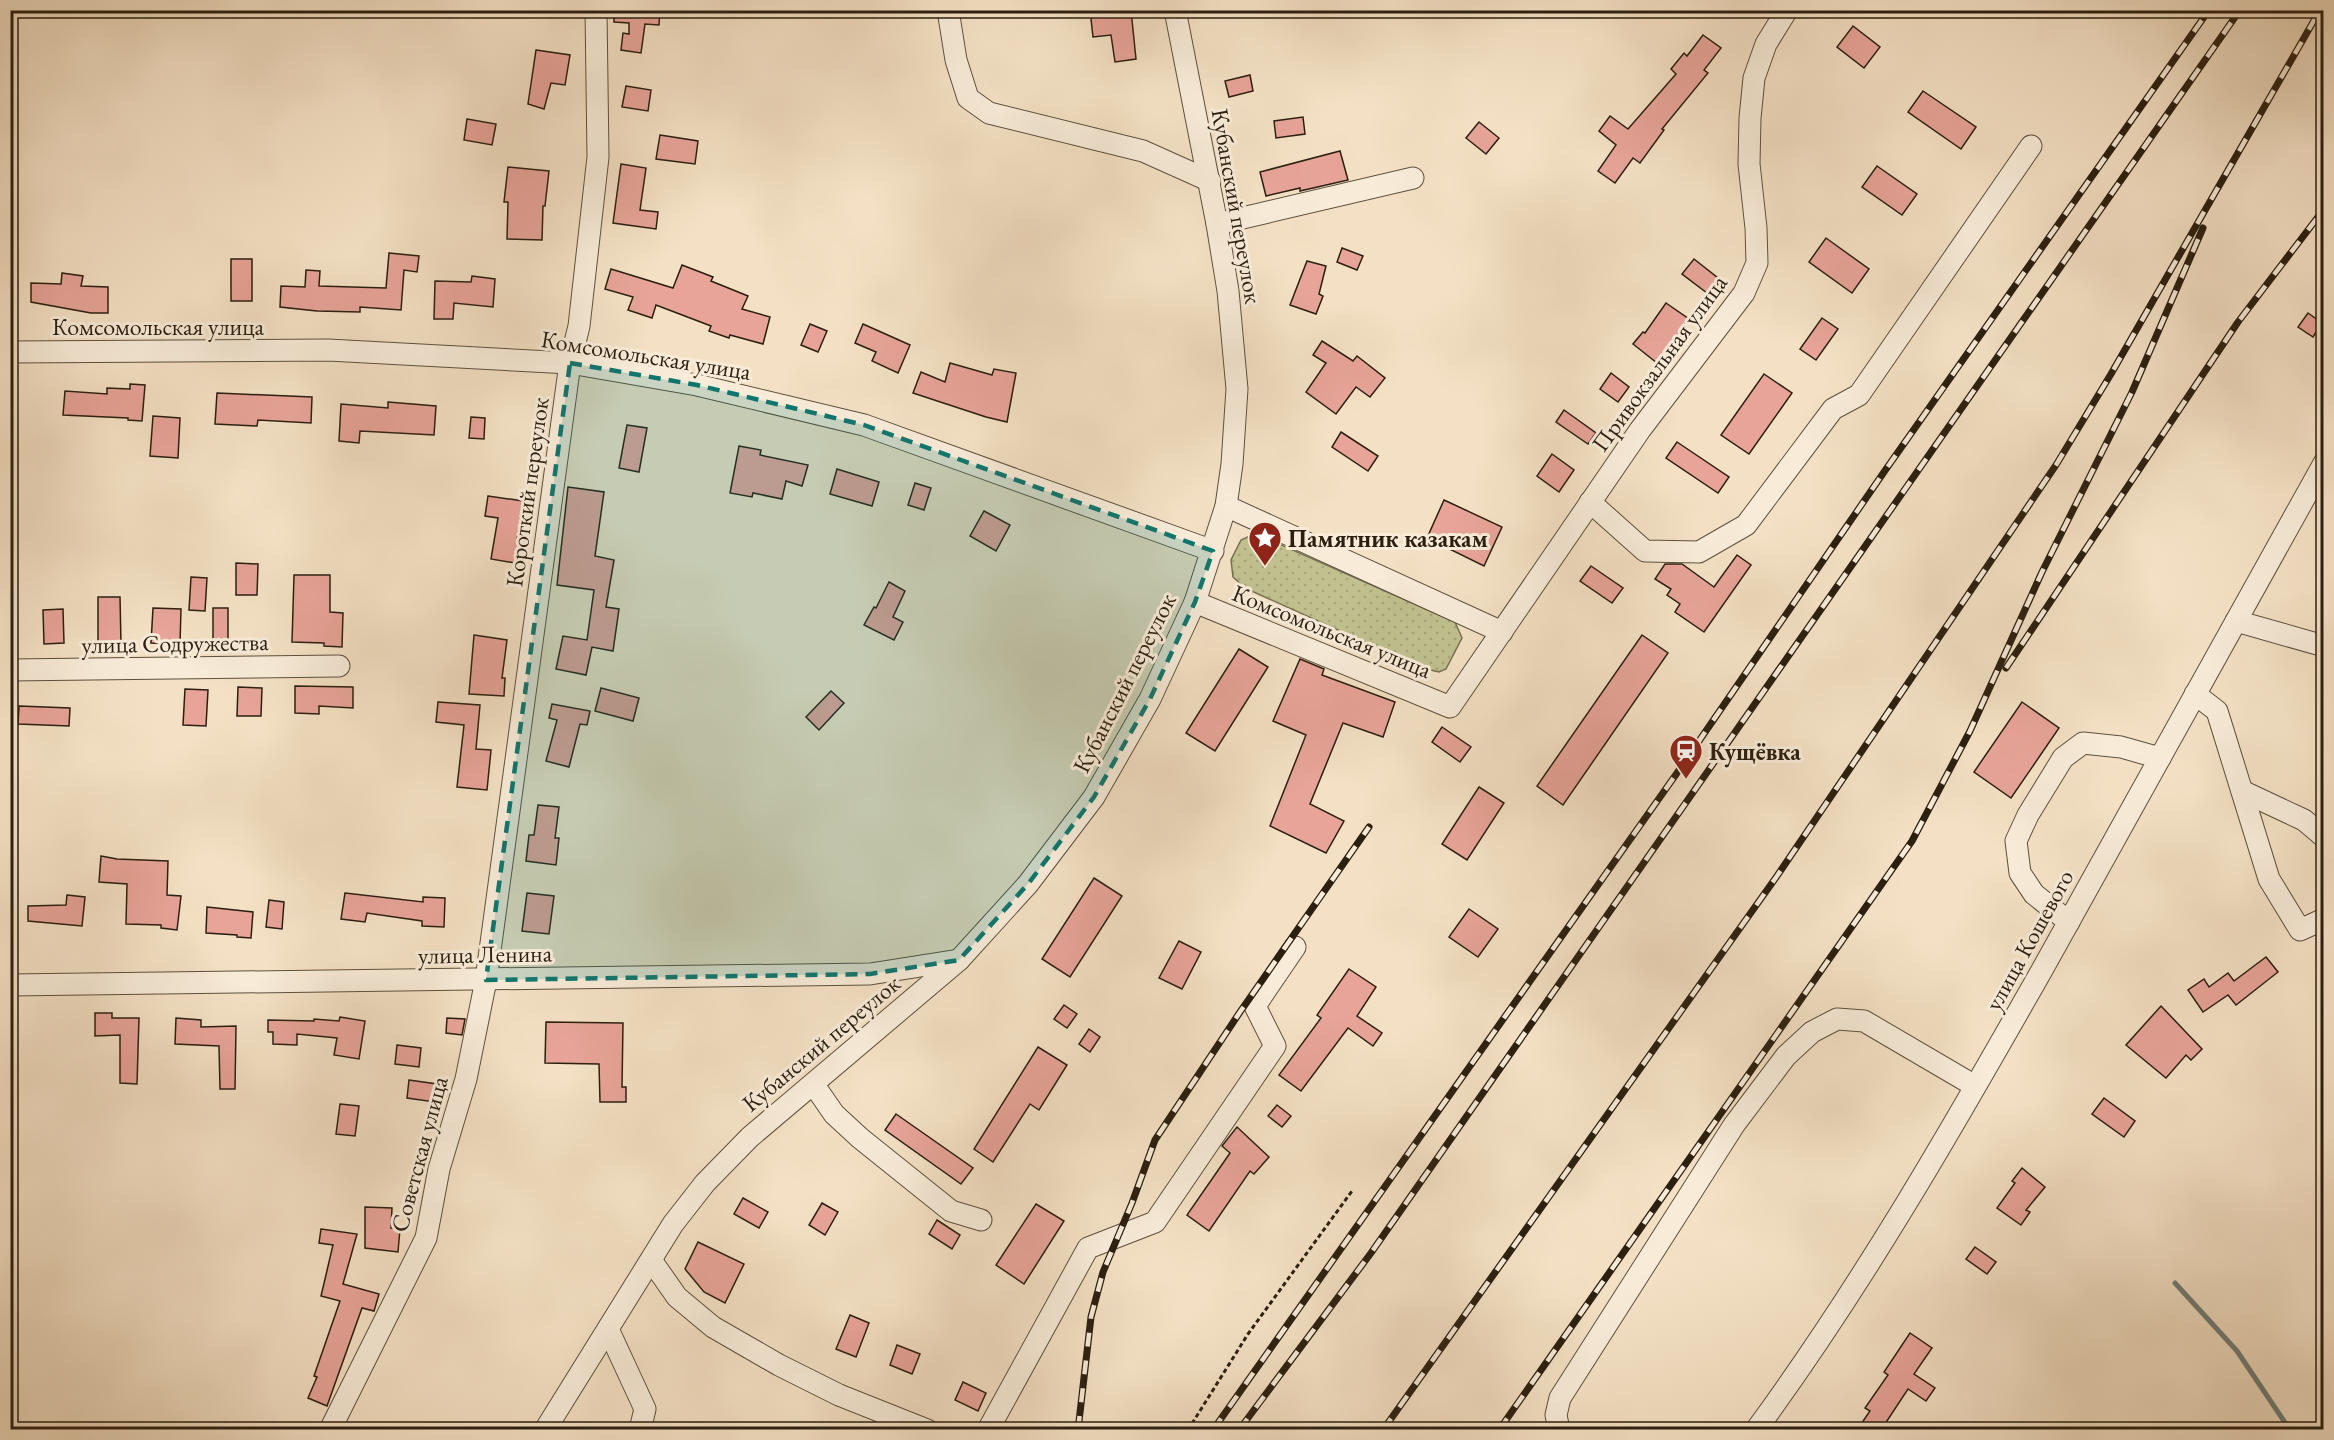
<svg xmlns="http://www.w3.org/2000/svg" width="2334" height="1440" font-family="'EB Garamond',serif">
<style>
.grass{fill:url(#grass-dots);stroke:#767050;stroke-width:1.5}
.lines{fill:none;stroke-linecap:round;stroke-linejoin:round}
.stream{stroke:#707d78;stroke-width:5}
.building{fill:#e8a499;stroke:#2b1f10;stroke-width:1.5}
.minor-casing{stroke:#5d503d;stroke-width:23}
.path{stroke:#2b1f10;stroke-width:3;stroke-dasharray:4.5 3;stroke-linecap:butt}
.minor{stroke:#f8ecd9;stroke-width:21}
.rail-casing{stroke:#2b1f10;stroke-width:7}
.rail{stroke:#f8ecd9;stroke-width:4.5;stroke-dasharray:14;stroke-linecap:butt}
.marked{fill:#0f766e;fill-opacity:0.2;stroke:#0f766e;stroke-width:4.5;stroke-dasharray:12 8;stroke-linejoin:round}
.labels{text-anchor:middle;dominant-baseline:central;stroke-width:6;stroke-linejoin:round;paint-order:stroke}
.street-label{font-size:24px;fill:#2b1f10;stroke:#f8ecd9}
.poi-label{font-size:24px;font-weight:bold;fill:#2b1f10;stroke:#f8ecd9;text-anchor:start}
</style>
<defs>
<pattern id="grass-dots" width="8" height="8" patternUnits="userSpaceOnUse" patternTransform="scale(1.5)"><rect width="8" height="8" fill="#c1c190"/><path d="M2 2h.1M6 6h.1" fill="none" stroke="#a6a57b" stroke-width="1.8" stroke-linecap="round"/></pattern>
</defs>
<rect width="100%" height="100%" fill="#f4e1c5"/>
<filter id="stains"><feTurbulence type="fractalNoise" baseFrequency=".00333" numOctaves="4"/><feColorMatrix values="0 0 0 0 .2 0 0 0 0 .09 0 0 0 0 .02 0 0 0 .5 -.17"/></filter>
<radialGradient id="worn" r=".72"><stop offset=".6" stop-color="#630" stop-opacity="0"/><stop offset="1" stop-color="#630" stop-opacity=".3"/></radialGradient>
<path class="grass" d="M1252,535L1261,536L1455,622L1462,638L1446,669L1439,672L1422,668L1245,588L1233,577L1231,560L1241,540Z"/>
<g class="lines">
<path class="stream" d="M2175,1283L2237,1351L2290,1430"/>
</g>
<g class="building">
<path d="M614,10H660L659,25L645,24L641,53L621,50L623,33L629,34V23L614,22Z"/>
<path d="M1090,10H1131L1136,59L1115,62L1111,35L1093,37Z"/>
<path d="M1853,26L1880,47L1864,68L1837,47Z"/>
<path d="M1703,35L1721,48L1704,70L1708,73L1662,129L1664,130L1640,163L1633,158L1615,183L1598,171L1616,145L1599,131L1610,116L1628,129L1676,74L1671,69L1684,53L1687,56Z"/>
<path d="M536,50L570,55L565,85L551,83L544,109L528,104Z"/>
<path d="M1250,75L1253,91L1229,97L1225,81Z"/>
<path d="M626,86L651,90L648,111L622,107Z"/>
<path d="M1923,91L1976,127L1961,149L1908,112Z"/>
<path d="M1303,117L1305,134L1276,138L1274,121Z"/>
<path d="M467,119L496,124L492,145L464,140Z"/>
<path d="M1479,122L1499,138L1486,154L1466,138Z"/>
<path d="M660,135L698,141L695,164L656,159Z"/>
<path d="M1340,151L1348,180L1300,191V188L1266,196L1260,172Z"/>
<path d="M621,164L646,168L640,210L658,212L656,229L613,223Z"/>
<path d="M1877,166L1917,194L1902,215L1862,187Z"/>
<path d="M508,167L549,171L545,206H543L542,240L507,239L508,202H504Z"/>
<path d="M1826,238L1869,269L1852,293L1809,262Z"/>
<path d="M1342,248L1363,256L1357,270L1337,262Z"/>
<path d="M389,253L419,256L417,272L404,270L401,310L360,307V312L317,311L280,307L281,286L305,287L306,270L320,271L319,286L386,288Z"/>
<rect x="231" y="259" width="21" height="42"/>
<path d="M1694,259L1718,278L1707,293L1682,274Z"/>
<path d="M1307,261L1326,266L1319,294L1323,296L1316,314L1290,305Z"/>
<path d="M682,265L713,277L711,281L748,296L742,309L770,317L763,344L730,335L729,338L709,331L711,326L656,305L652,318L628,310L633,297L605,289L611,269L673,288Z"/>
<path d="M62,273L83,276L81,286L108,287V313H91L31,302V283L61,284Z"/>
<path d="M472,276L495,279L493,307L454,303L453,319H434L435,281L471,282Z"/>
<path d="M1666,303L1689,319L1657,363L1633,344L1643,332L1645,333Z"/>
<path d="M2308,313L2322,323L2313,337L2298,327Z"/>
<path d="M1822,318L1838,329L1816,360L1800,349Z"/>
<path d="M810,324L827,331L818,352L801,345Z"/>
<path d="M863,324L910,345L898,373L872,361L876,352L855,343Z"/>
<path d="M1322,341L1353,361L1357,356L1385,378L1370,397L1356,387L1336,414L1306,392L1326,363L1313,355Z"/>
<path d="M950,363L992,375L994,369L1016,373L1007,422L986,417L913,393L921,372L945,382Z"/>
<path d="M1611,373L1629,387L1618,402L1600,389Z"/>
<path d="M1764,374L1792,393L1749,454L1721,435Z"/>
<path d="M130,384L145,385L142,421L128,420V418L63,415L65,391L107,394V388L130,389Z"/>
<path d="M217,393L312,397L311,423L258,420L257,426L215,424Z"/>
<path d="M388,402L436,406L434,435L360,431L359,443L339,441L341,404L388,408Z"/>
<path d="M1564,410L1596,433L1588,444L1556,422Z"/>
<path d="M153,416L180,418L178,458L150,456Z"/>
<path d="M471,417L485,418L484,439L469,438Z"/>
<path d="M627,425L647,428L639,472L619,468Z"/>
<path d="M1341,432L1378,456L1368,471L1332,447Z"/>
<path d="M1677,442L1729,477L1718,493L1666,458Z"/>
<path d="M739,446L761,450L760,455L808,465L802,486L786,481L782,499L753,493L752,497L730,493Z"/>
<path d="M1552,454L1574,470L1559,492L1537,476Z"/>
<path d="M837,469L879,482L872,506L830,494Z"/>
<path d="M915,483L931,488L924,510L908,505Z"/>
<path d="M568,487L604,492L595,556L614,560L606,607L619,609L613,651L592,647L586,675L556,669L563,636L587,640L594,590L557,585Z"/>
<path d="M488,496L523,501L517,540L525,542L521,564L491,559L498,518L485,516Z"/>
<path d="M1444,500L1502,527L1484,566L1427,538Z"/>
<path d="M984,511L1010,525L996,551L970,536Z"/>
<path d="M1737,555L1751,565L1704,632L1675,612L1680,604L1667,595L1671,589L1655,579L1665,564H1682L1714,587Z"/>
<path d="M236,563L258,564L257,595H236Z"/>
<path d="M1591,566L1623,588L1612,603L1580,581Z"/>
<path d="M294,575H330V612L343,613L342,647L324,646V643L292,642Z"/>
<path d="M191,577L207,578L205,611L189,610Z"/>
<path d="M889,582L905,591L893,617L903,622L894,640L864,625L874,607L876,608Z"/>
<path d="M98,597H120L121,645H98Z"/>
<path d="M153,608L181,609L180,644L151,643Z"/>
<rect x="213" y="608" width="15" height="38"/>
<path d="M63,609L64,643L44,644L43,610Z"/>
<path d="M474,635L507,640L502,678H505L504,696L469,694Z"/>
<path d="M1642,635L1668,653L1563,805L1537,786Z"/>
<path d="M1239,649L1268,667L1215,751L1186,733Z"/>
<path d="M1300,659L1324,669L1322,675L1395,702L1383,737L1343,723L1310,804L1344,821L1326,853L1270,826L1306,735L1273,721Z"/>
<path d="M295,686L353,687V708L319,706V714L295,713Z"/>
<path d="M238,687L262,688L261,716H237Z"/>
<path d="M601,688L639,698L633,721L595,711Z"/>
<path d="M185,689L208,690L206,726L183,725Z"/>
<path d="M831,691L844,703L819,730L806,717Z"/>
<path d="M438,702L480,705L476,749L491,750L487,790L457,787L464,725L436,722Z"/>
<path d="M2022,702L2059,728L2011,798L1974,772Z"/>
<path d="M552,704L590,711L587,725L580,724L569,767L546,761L557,720L549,718Z"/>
<path d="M19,706L70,708L69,726L18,724Z"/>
<path d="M1442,727L1471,747L1460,762L1432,742Z"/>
<path d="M1479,787L1504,803L1467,860L1442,844Z"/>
<path d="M538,805L559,807L555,838H559L556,865L526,861L529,835H534Z"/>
<path d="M101,856L117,859L168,861L167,895L181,896L177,930L161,928V925L126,924L127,884L99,882Z"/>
<path d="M1094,878L1122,896L1070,977L1042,959Z"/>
<path d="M345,893L423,902V897L445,898L444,927L422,926V921L367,913L365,922L341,919Z"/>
<path d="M527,893L554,896L549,934L522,931Z"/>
<path d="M67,895L85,897L82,926L28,921V906L66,905Z"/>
<path d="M269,900L284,902L282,929L266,927Z"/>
<path d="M207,907L253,912L251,938L237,937V935L206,933Z"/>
<path d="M1469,909L1498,929L1478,957L1449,937Z"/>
<path d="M1179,941L1201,952L1182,989L1159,978Z"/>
<path d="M2266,957L2278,972L2236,1005L2228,995L2203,1012L2188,990L2204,979L2209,987L2228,973L2234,981Z"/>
<path d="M1349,969L1376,987L1357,1016L1382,1033L1373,1046L1348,1028L1301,1091L1279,1075L1321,1018L1317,1015Z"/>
<path d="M1064,1005L1077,1014L1067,1028L1054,1019Z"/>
<path d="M2161,1006L2202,1049L2191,1060L2186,1055L2166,1078L2126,1045Z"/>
<path d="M95,1013H112V1018H139L137,1084L120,1083V1035L95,1036Z"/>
<path d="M340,1017L365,1021L359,1059L334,1055L337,1038L297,1034V1045L273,1044V1032H268V1020L314,1021V1019L339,1021Z"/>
<path d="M176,1018L201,1020V1027L236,1026L235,1089H220L219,1046L175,1044Z"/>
<path d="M447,1018L465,1019L462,1035L446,1033Z"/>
<path d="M546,1022L623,1023L622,1087H626V1102H600L599,1064L545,1063Z"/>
<path d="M1089,1029L1100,1037L1090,1052L1079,1044Z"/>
<path d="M397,1045L421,1048L419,1067L395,1064Z"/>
<path d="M1038,1047L1067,1065L1039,1110L1030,1104L993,1162L974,1149Z"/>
<path d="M409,1080L437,1084L435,1102L407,1098Z"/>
<path d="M2104,1098L2135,1121L2124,1137L2092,1114Z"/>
<path d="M340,1104L359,1106L355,1136L336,1134Z"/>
<path d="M1277,1105L1291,1116L1282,1127L1268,1116Z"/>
<path d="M896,1114L973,1168L961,1184L885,1130Z"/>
<path d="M1237,1127L1269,1157L1254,1174L1250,1171L1209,1231L1187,1215L1230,1153L1222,1146Z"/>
<path d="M2022,1168L2045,1187L2026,1210L2030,1212L2021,1225L1997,1208L2015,1183L2012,1181Z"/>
<path d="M743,1198L768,1212L759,1228L734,1214Z"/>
<path d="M822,1203L838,1212L825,1235L809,1225Z"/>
<path d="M1036,1204L1064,1221L1024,1284L996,1265Z"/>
<path d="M365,1207L392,1208L391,1228L400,1229L398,1252L365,1248Z"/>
<path d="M937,1220L960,1235L952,1249L929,1234Z"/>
<path d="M321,1229L357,1234L343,1284L379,1294L374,1311L362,1308L327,1406L308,1398L317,1377L314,1376L340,1301L321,1296L333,1245L319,1243Z"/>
<path d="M698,1242L744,1264L725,1303L704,1292L685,1269Z"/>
<path d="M1975,1247L1996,1262L1987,1274L1966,1259Z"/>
<path d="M850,1315L869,1323L856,1357L836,1349Z"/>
<path d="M1910,1333L1932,1348L1914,1374L1935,1388L1926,1401L1908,1389L1881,1430H1857L1870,1411L1865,1408L1888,1375L1884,1372Z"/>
<path d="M897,1345L920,1354L912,1374L890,1365Z"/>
<path d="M963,1382L986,1393L978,1411L955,1400Z"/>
</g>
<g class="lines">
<g class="minor-casing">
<g id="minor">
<path d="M948,10L956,60L968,98L989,113L1143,151L1210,181"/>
<path d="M1217,224L1413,178"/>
<path d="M10,352L328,350L570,363L697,385L864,425L1213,551"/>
<path d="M1590,502L1645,551L1699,552L1746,525L1833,409L1859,395L2031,146"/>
<path d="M1226,506L1502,632"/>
<path d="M1195,602L1450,707L1640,430L1744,293L1757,263L1756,228L1749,164L1750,118L1754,78L1766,44L1787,10"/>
<path d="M2236,621L2324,646"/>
<path d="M10,670L339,666"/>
<path d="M2195,694L2217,711L2269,879L2300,930L2324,919"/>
<path d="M2242,791L2304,820L2324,837"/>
<path d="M2069,922L2034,894L2020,873L2016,841L2028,815L2063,758L2083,743L2121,747L2160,758"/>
<path d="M10,985L870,974L959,960"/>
<path d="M814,1085L834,1114L860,1138L951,1211L981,1220"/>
<path d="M651,1260L677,1297L713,1327L779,1365L839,1395L927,1430"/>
<path d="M608,1329L645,1409L640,1430"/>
<path d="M330,1430L426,1238L439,1169L466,1079L486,980L570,363L579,326L598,157L596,10"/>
<path d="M545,1430L673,1224L705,1183L750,1137L959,960L1028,884L1094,797L1150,699L1195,602L1226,506L1232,464L1237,389L1228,291L1217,224L1175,10"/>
<path d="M988,1430L1088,1248L1155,1222L1275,1046L1255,1006L1295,947"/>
<path d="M1559,1430L1556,1415L1560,1398L1734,1125L1786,1056L1812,1032L1837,1019L1864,1021L1975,1086"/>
<path d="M1756,1430C1863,1284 1953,1127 2042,970C2137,802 2231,633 2324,463"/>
</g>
</g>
<path class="path" d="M1188,1430L1248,1334L1352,1191"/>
<use href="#minor" class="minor"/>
<g class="rail-casing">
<g id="rail">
<path d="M2006,668L2238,322L2324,209"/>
<path d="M1078,1430L1091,1317L1103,1272L1132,1203L1155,1140L1240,1012L1369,827"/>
<path d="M1213,1430L1677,773L1884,472L2209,10"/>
<path d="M1239,1430L1371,1253L2240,10"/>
<path d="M1383,1430L1777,876L2056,465L2111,374L2320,10"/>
<path d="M1499,1430L1912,841L1970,731L2042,572L2132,392L2203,228"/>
</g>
</g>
<use href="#rail" class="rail"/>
</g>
<path class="marked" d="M570,363L697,385L864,425L1213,551L1195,602L1150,699L1094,797L1028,884L959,960L870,974L486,980Z"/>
<defs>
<g id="sight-pin" transform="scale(1.725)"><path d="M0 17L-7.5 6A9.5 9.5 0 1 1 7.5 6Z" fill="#8f2418" stroke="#f8ecd9"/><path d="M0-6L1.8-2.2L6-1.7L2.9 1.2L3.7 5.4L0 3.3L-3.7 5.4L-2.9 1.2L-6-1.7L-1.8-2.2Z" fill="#fff"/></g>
<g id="station-pin" transform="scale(1.725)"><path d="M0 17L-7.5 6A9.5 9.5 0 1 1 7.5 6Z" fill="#8f2418" stroke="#f8ecd9"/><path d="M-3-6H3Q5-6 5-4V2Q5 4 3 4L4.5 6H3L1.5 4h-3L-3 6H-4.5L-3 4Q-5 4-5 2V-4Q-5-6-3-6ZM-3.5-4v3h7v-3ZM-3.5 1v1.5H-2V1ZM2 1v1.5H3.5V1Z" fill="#fff"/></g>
</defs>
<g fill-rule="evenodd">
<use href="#sight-pin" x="1265" y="538"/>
<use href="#station-pin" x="1686" y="751"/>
</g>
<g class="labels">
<g class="street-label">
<text transform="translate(1237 206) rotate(80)">Кубанский переулок</text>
<text x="158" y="326">Комсомольская улица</text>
<text transform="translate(646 355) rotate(9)">Комсомольская улица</text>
<text transform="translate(1659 363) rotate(-54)">Привокзальная улица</text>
<text transform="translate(527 492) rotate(-82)">Короткий переулок</text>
<text transform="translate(1332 631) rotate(22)">Комсомольская улица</text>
<text transform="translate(175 643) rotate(-1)">улица Содружества</text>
<text transform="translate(1124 683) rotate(-63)">Кубанский переулок</text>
<text transform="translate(2029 940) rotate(-61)">улица Кошевого</text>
<text transform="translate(485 954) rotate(-1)">улица Ленина</text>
<text transform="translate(821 1043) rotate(-40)">Кубанский переулок</text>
<text transform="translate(419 1154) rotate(-75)">Советская улица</text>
</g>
<g class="poi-label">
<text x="1288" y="538">Памятник казакам</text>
<text x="1709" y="751">Кущёвка</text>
</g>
</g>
<rect width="2334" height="1440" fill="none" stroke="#f4e1c5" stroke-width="36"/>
<rect x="12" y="12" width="2310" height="1416" fill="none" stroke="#2b1f10" stroke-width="3"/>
<rect x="18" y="18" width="2298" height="1404" fill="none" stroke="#2b1f10" stroke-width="1.5"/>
<rect width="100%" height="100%" filter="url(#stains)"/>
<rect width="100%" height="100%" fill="url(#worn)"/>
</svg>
